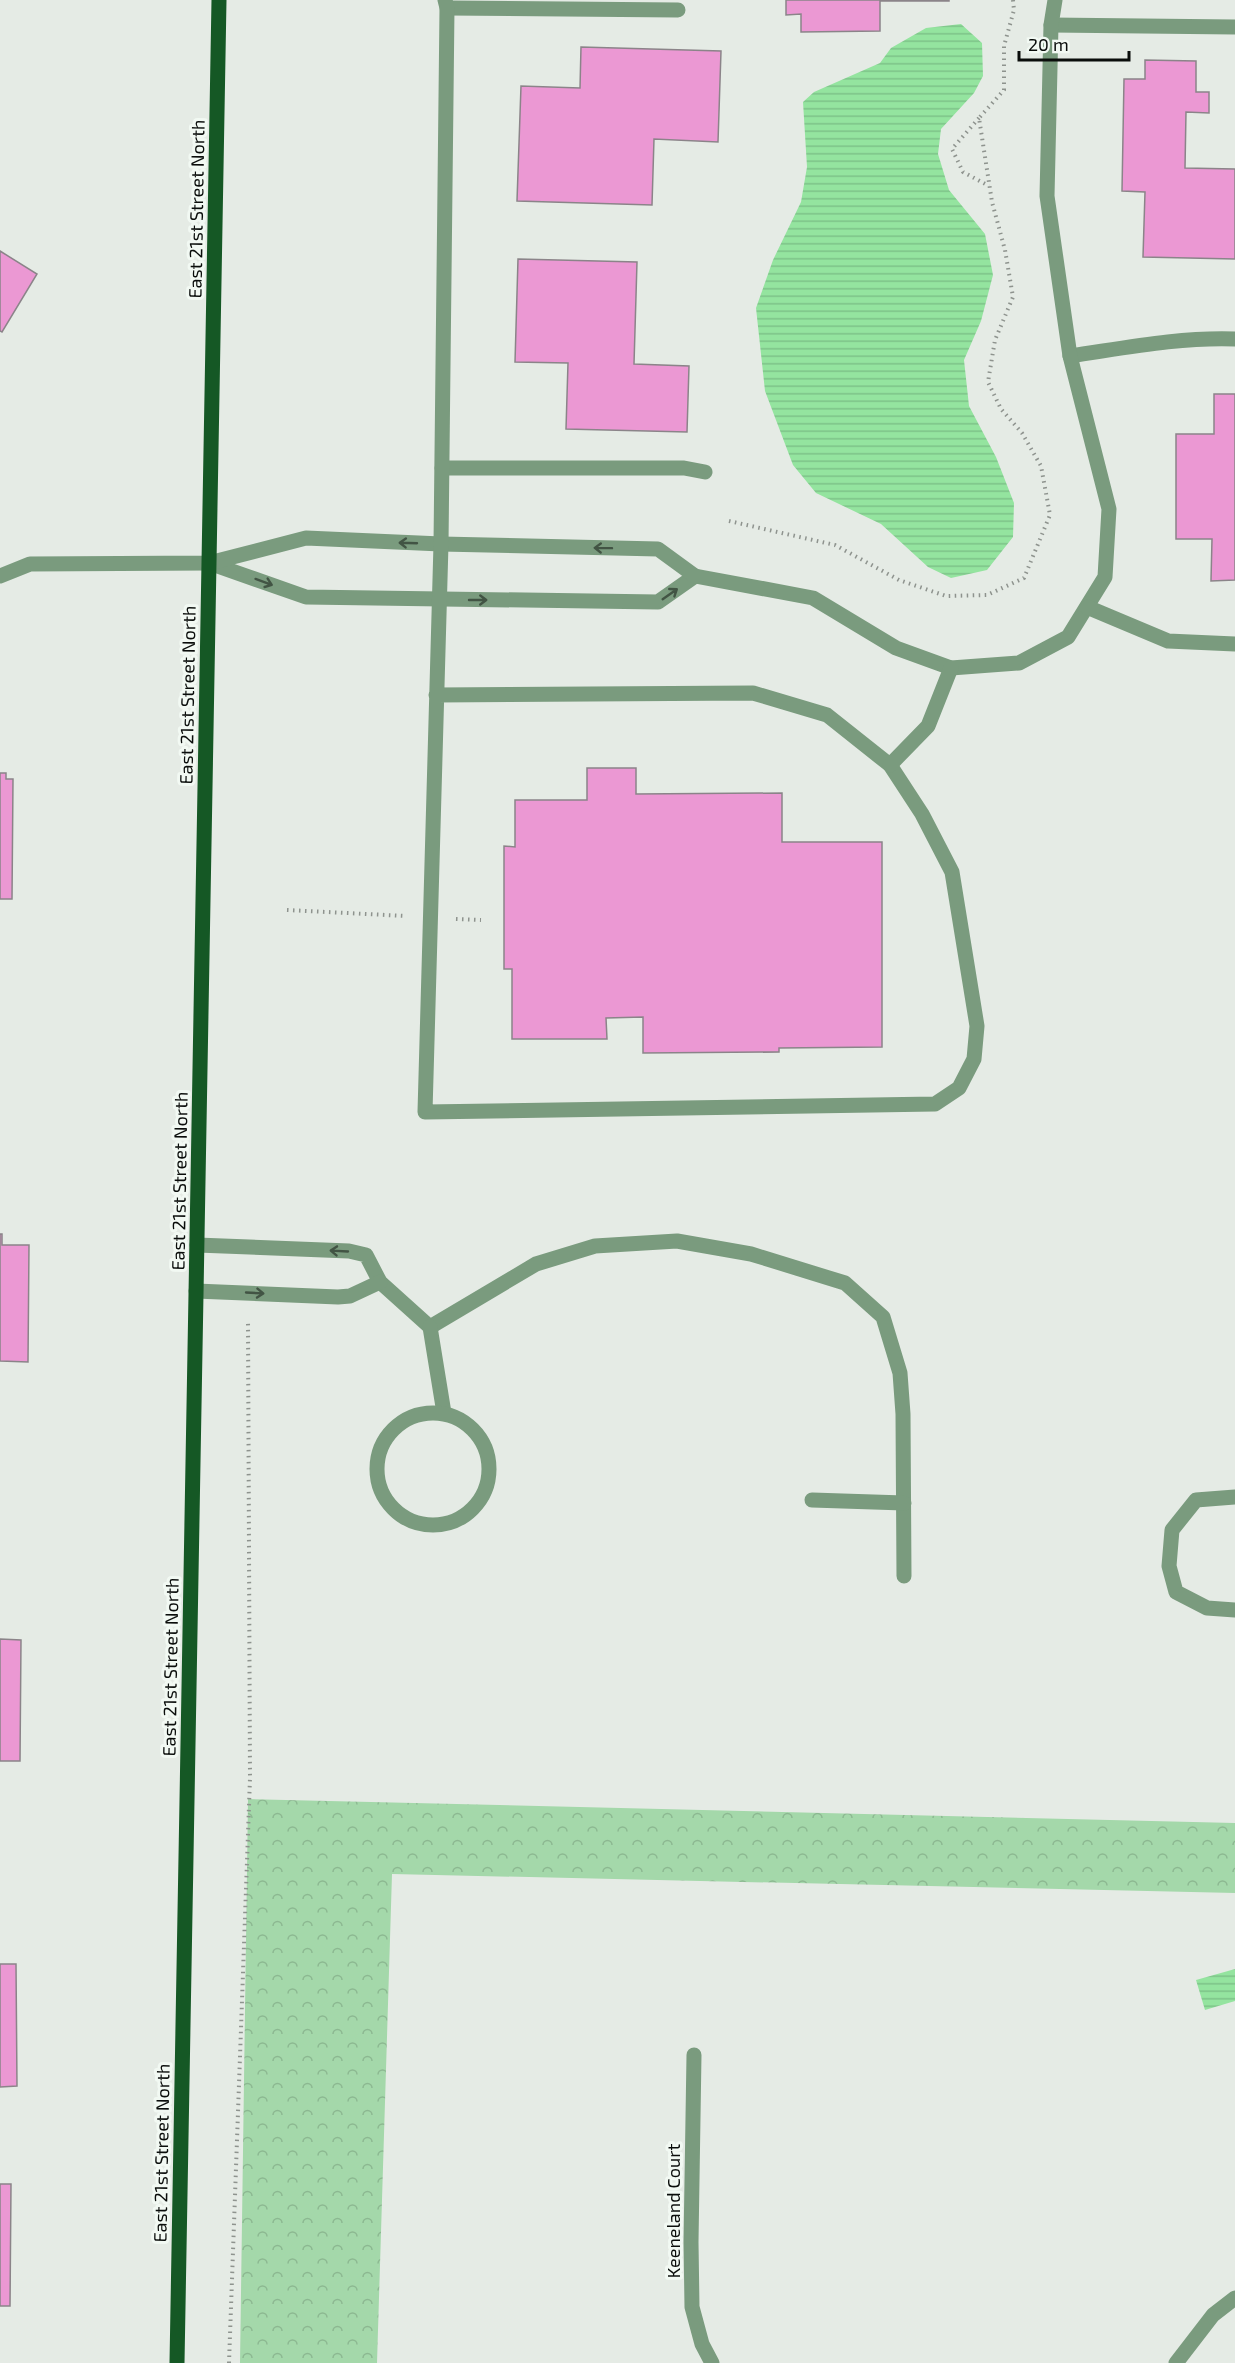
<svg xmlns="http://www.w3.org/2000/svg" width="1235" height="2363" font-family="'Exo 2',sans-serif">
<style>
.forest{fill:url(#forest-crowns)}
.water{fill:url(#water-rules)}
.building{fill:#eb98d3;stroke:#8b8489;stroke-width:1.5}
.lines{fill:none;stroke-linecap:round;stroke-linejoin:round}
.path{stroke:#8e938e;stroke-width:4;stroke-dasharray:1.5 4.5;stroke-linecap:butt}
.minor{stroke:#7a9b7e;stroke-width:15}
.major{stroke:#155825;stroke-width:15}
.oneway{stroke:#425444}
.labels{text-anchor:middle;dominant-baseline:central;stroke-width:6;stroke-linejoin:round;paint-order:stroke}
.street-label{font-size:18px;fill:#0a0d0b;stroke:#f2f9f3}
</style>
<defs>
<pattern id="forest-crowns" width="20" height="18" patternUnits="userSpaceOnUse" patternTransform="scale(1.5)"><rect width="20" height="18" fill="#a4d8aa"/><path d="M2 6a3 3 0 1 1 6 0M12 15a3 3 0 1 1 6 0" fill="none" stroke="#8cb891"/></pattern>
<pattern id="water-rules" width="6" height="5" patternUnits="userSpaceOnUse" patternTransform="scale(1.5)"><rect width="6" height="5" fill="#94e49f"/><path d="M0 2.5h6" fill="none" stroke="#7ec288"/></pattern>
</defs>
<rect width="100%" height="100%" fill="#e5ebe5"/>
<path class="forest" d="M248,1799L1235,1823V1893L392,1874L377,2363H240Z"/>
<g class="water">
<path d="M961,24L982,43L983,76L974,93L941,129L938,154L949,190L985,234L993,275L981,321L964,360L969,406L996,457L1014,503L1013,537L987,570L951,578L928,567L881,524L816,493L793,465L765,391L756,308L773,260L801,202L807,167L803,102L814,92L880,63L891,48L926,28Z"/>
<path d="M1235,1969V2001L1205,2010L1196,1980Z"/>
</g>
<g class="building">
<path d="M786,0H949V1H880V31L801,32V14L786,15Z"/>
<path d="M581,47L721,51L718,142L654,139L652,205L517,201L521,86L580,88Z"/>
<path d="M1145,60L1196,61V92H1209V113L1186,112L1185,168L1235,169V259L1143,257L1145,192L1122,191L1124,79H1145Z"/>
<path d="M0,251L37,274L2,332L0,331Z"/>
<path d="M518,259L637,262L634,364L689,366L687,432L566,429L568,363L515,362Z"/>
<path d="M1214,394H1235V580L1211,581L1212,539H1176V434H1214Z"/>
<path d="M587,768H636V794L782,793V842H882V1047L779,1048V1052L643,1053V1017L606,1018L607,1039H512V969H504V846L515,847V800H587Z"/>
<path d="M0,773H6V779H13L12,899H0Z"/>
<path d="M0,1234H2V1245H29L28,1362L0,1361Z"/>
<path d="M0,1639L21,1640L20,1761H0Z"/>
<path d="M0,1964H16L17,2086L0,2087Z"/>
<path d="M0,2184H11L10,2306H0Z"/>
</g>
<g class="lines">
<g class="path">
<path d="M979,118L952,149L963,172L989,186"/>
<path d="M729,521L835,545L899,580L946,596L987,595L1024,578L1050,515L1041,466L1022,433L1001,409L988,382L995,340L1013,297L1005,250L992,202L979,118L1004,90V46L1014,10L1013,0"/>
<path d="M287,910L406,916"/>
<path d="M456,919L481,920"/>
<path d="M229,2363L250,1778L248,1320"/>
</g>
<g class="minor">
<path d="M447,8L678,10"/>
<path d="M1051,25L1235,27"/>
<path d="M1070,356C1125,348 1179,337 1235,339"/>
<path d="M442,468H684L705,472"/>
<path d="M209,563L306,597L658,602L695,576"/>
<path d="M0,576L30,564L209,563L306,538L441,544L658,549L695,576L813,598L896,648L951,668L1019,663L1068,637L1105,577L1109,509L1070,356L1047,196L1051,25L1055,0"/>
<path d="M1087,607L1168,641L1235,644"/>
<path d="M436,695L753,693L827,715L890,765L922,814L952,872L977,1026L974,1059L959,1088L935,1104L425,1112L441,544L447,8L445,0"/>
<path d="M890,765L928,726L951,668"/>
<path d="M197,1245L349,1251L366,1255L380,1282L430,1327L536,1264L595,1246L677,1241L751,1254L845,1283L883,1317L900,1373L903,1414L904,1576"/>
<path d="M196,1291L338,1297L350,1296L380,1282"/>
<path d="M430,1327L444,1413"/>
<circle cx="433" cy="1469" r="56"/>
<path d="M1235,1497L1196,1500L1172,1530L1169,1566L1176,1592L1207,1608L1235,1610"/>
<path d="M812,1500L904,1503"/>
<path d="M694,2055L691,2242L692,2307L702,2344L712,2363"/>
<path d="M1176,2363L1213,2315L1235,2298"/>
</g>
<path class="major" d="M177,2363L219,0"/>
</g>
<defs><path id="oneway-shaft" d="M-6 0H5M1.5-3L5.5 0L1.5 3" fill="none" stroke-width="1.6" stroke-linecap="round" stroke-linejoin="round" transform="scale(1.5)"/></defs>
<g class="oneway">
<use href="#oneway-shaft" transform="translate(408 543) rotate(-178)"/>
<use href="#oneway-shaft" transform="translate(603 548) rotate(-179)"/>
<use href="#oneway-shaft" transform="translate(264 582) rotate(20)"/>
<use href="#oneway-shaft" transform="translate(670 594) rotate(-35)"/>
<use href="#oneway-shaft" transform="translate(478 600)"/>
<use href="#oneway-shaft" transform="translate(339 1251) rotate(-177)"/>
<use href="#oneway-shaft" transform="translate(255 1293) rotate(3)"/>
</g>
<g class="labels">
<g class="street-label">
<text transform="translate(196 209) rotate(-89)">East 21st Street North</text>
<text transform="translate(187 695) rotate(-89)">East 21st Street North</text>
<text transform="translate(179 1181) rotate(-89)">East 21st Street North</text>
<text transform="translate(170 1667) rotate(-89)">East 21st Street North</text>
<text transform="translate(161 2153) rotate(-89)">East 21st Street North</text>
<text transform="translate(673 2211) rotate(-90)">Keeneland Court</text>
</g>
</g>
<path d="M1019 51v9h110v-9" fill="none" stroke="#0a0d0b" stroke-width="3"/>
<text x="1028" y="51" font-size="18" fill="#0a0d0b" stroke="#f2f9f3" stroke-width="4.5" paint-order="stroke">20 m</text>
</svg>
